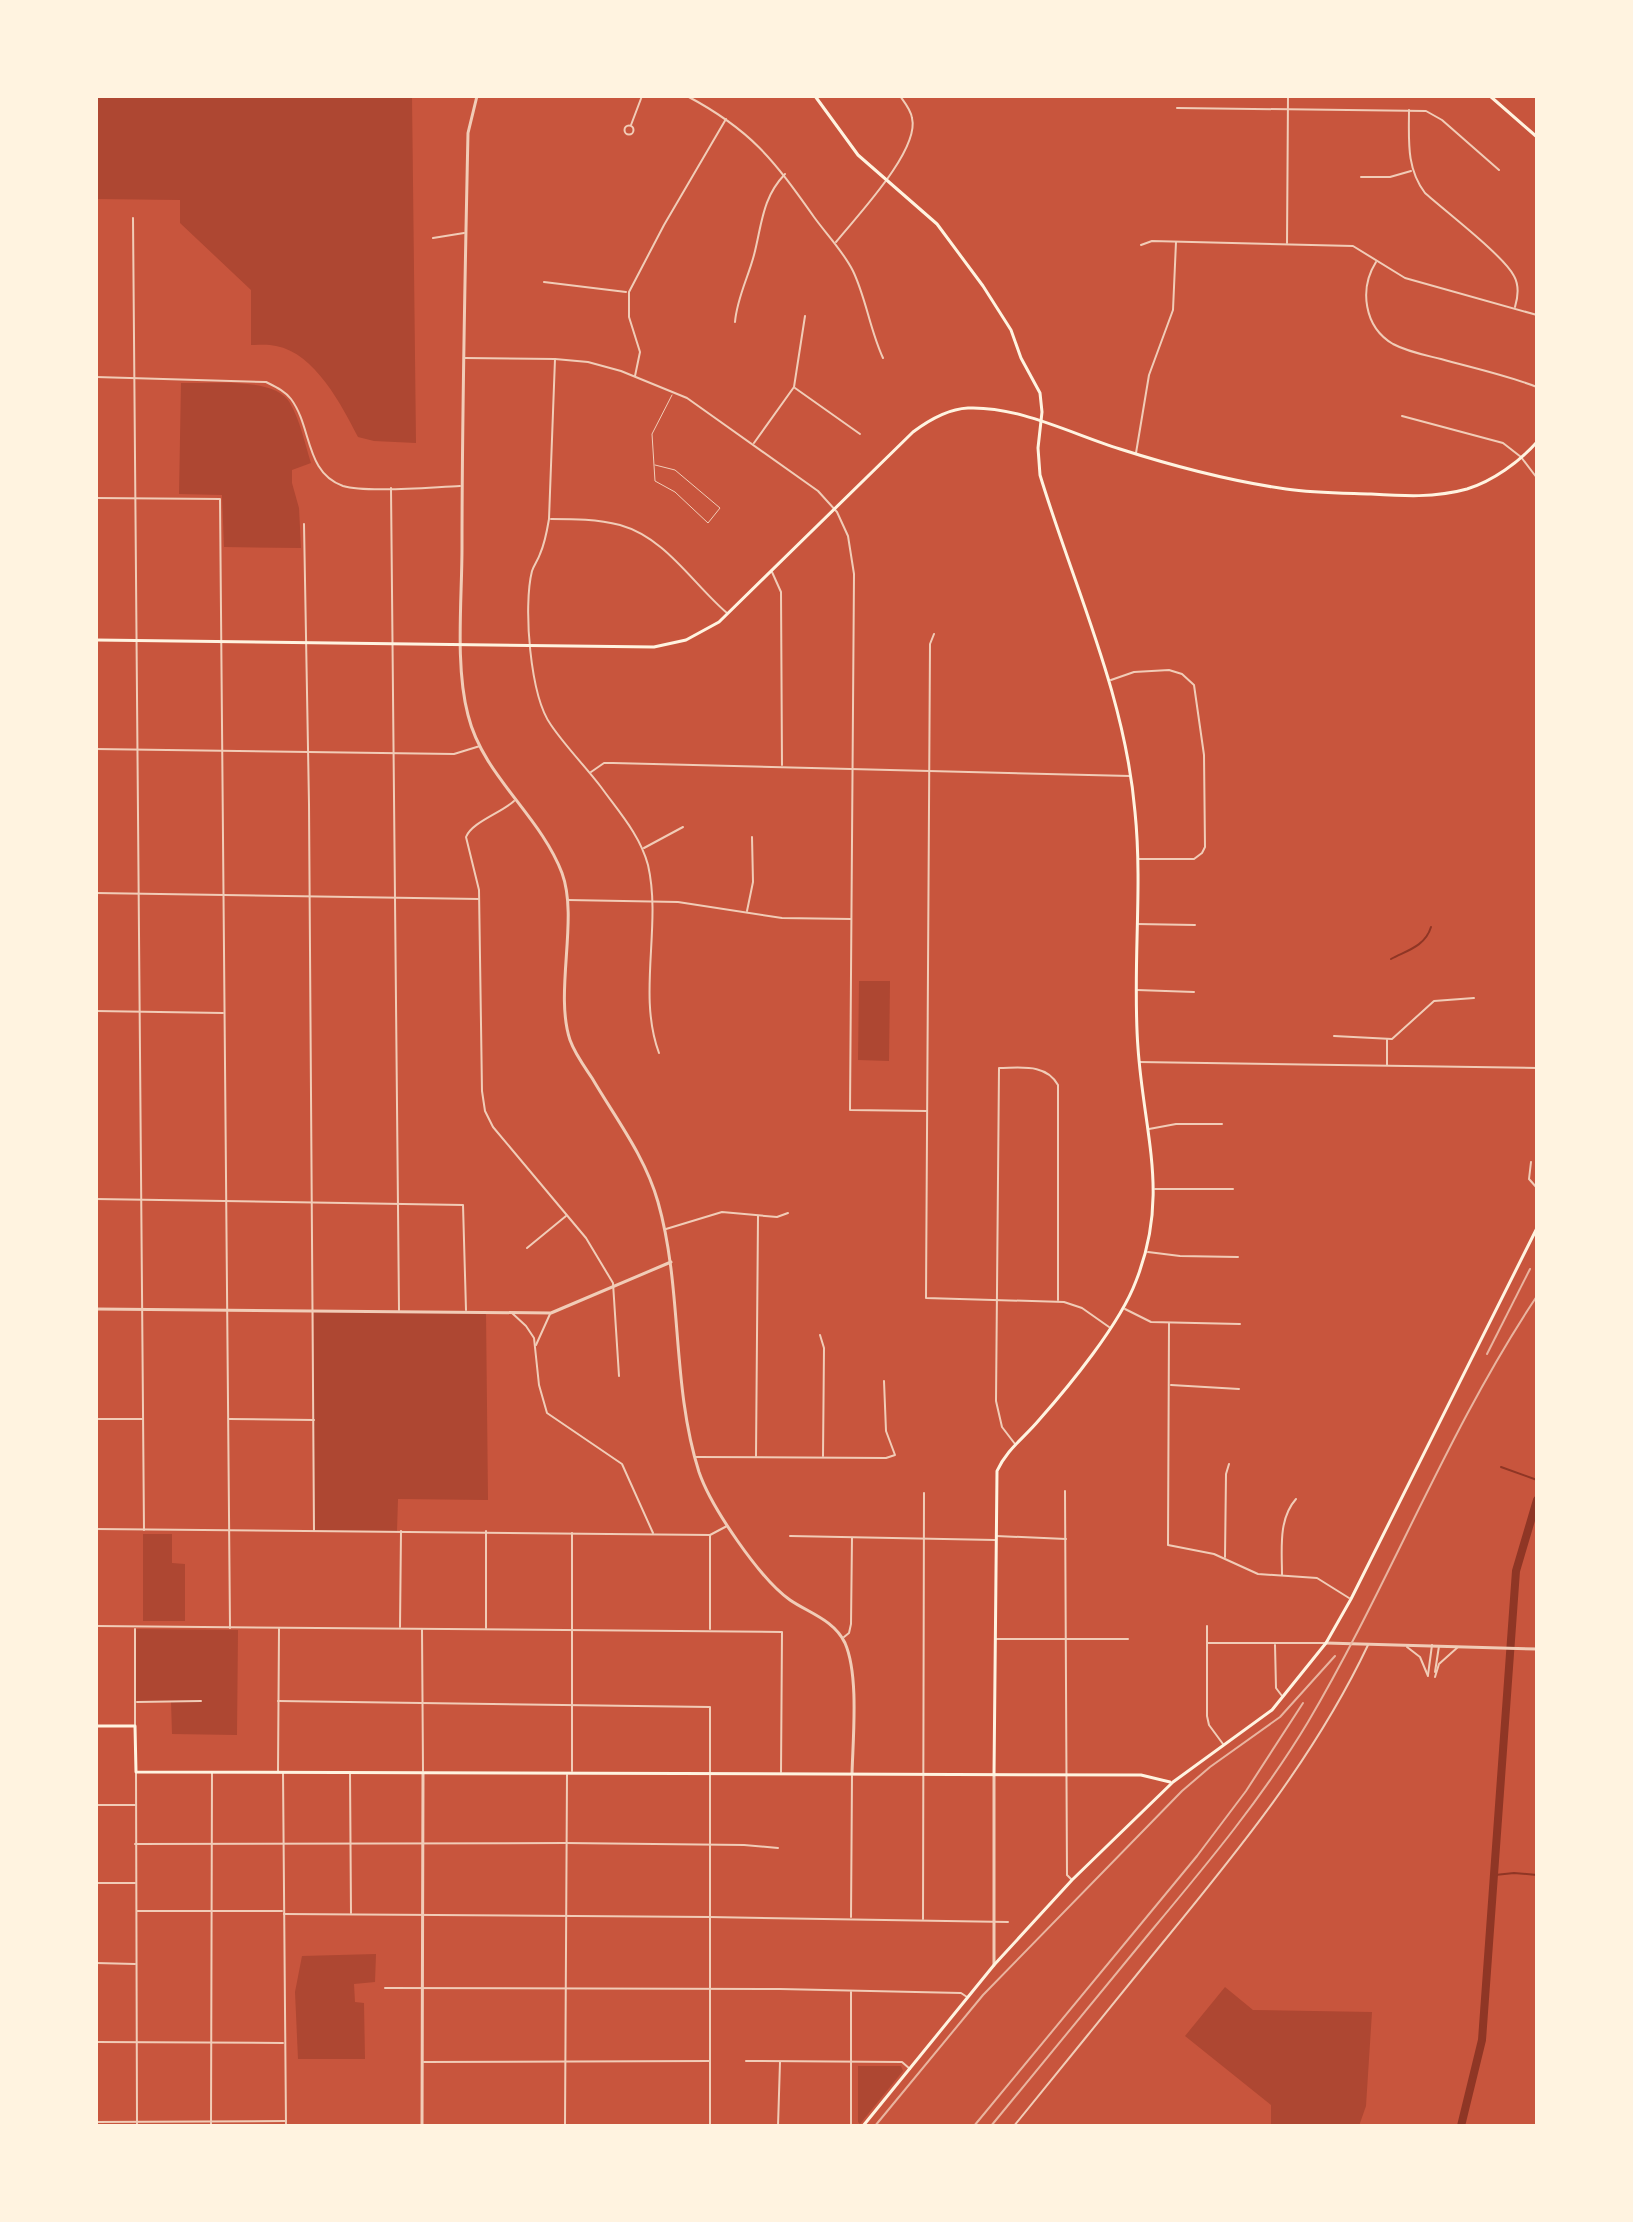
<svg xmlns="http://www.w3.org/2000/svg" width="1633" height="2222" font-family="Inter,sans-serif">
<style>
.green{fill:#ae4732}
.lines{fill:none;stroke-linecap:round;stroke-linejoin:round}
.stream{stroke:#8f3625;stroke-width:2}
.river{stroke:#8f3625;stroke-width:8}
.service{stroke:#f1ccb7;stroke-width:1}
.minor{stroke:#f1ccb7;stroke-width:2}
.tertiary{stroke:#f1ccb7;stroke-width:3}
.secondary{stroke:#fff3e0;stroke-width:3}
.primary{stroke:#fff3e0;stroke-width:3}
.rail{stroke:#e9b49f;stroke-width:2}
</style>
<rect width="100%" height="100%" fill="#c8553d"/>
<g class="green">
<path d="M96,96H412L416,443L374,441L358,437C342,406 315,353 276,346C268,344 259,345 251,345V290L180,223V200L96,199Z"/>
<path d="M181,383C209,384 275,376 290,403C300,420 305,444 311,463L292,470V483L299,508L301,548L224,547L222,495L179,494Z"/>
<path d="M859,981H890L889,1061L858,1060Z"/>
<path d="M314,1310L486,1312L488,1500L398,1499L397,1531L314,1530Z"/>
<path d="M143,1534H172V1563L185,1564V1621H143Z"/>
<path d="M136,1629L238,1630L237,1735L172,1734L171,1701H136Z"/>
<path d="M376,1954L375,1982L354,1984L355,2002L364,2003L365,2059H298L295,1992L302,1956Z"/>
<path d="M1225,1987L1253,2010L1372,2012L1366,2106L1359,2126H1271V2105L1185,2036Z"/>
<path d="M858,2066H901L903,2071L860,2124L858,2122Z"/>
</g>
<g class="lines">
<g class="stream">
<path d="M1391,959C1405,951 1425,947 1431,927"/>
<path d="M1501,1467L1537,1480"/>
<path d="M1495,1875L1514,1873L1537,1875"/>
</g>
<path class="river" d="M1461,2126L1482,2040L1516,1571L1537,1500"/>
<path class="service" d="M655,465L675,470L720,508L708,523L675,492L655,481L652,434L672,395"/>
<g class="minor">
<path d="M687,96C751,130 773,159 814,217C827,235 843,251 853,271C866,298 870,330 883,358"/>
<path d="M1177,108L1426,111L1442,120L1499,170"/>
<path d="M1409,110C1409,140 1406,168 1425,193C1445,211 1504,256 1514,276C1519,285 1518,297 1515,307"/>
<path d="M631,125L642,96"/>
<circle cx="629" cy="130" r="4.5"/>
<path d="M1361,177H1390L1411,171"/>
<path d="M133,218L144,1530"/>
<path d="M433,238L464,233"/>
<path d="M836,242C857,216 920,150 912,118C911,110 905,103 900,96"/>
<path d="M1287,243L1288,96"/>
<path d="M1141,245L1152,241L1353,246L1405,278L1537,315"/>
<path d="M1376,262C1359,289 1364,327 1393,344C1408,352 1425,355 1441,359C1473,368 1506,375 1537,387"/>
<path d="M544,282L626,292"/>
<path d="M735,322C737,298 748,278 754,255C762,224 762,198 785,174"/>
<path d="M465,358L555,359L588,362L621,371L687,398L818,491L837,512L848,536L854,574L850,1110L927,1111"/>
<path d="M555,359L549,519C547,531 545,543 540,554C538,560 534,565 532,571C523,606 530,696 551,725C566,747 585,766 601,787C619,812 640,835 648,865C662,926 637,994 659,1053"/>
<path d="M635,376L640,352L629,317V292L664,225L726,119"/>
<path d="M96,377L266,382C276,387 285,391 291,399C312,427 305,473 343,486C367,493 432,487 460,486"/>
<path d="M795,388L860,434"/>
<path d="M1402,416L1503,443L1521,457L1537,478"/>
<path d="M754,443L794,387L805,316"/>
<path d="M1136,453L1149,375L1173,310L1176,242"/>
<path d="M391,488L399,1310"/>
<path d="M96,498L220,499L230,1628"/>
<path d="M551,519C574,519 597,519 620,525C666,538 692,583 727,613"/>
<path d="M304,524L309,804L314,1530"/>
<path d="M772,572L781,592L782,765"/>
<path d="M934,634L930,644L926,1298L1064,1302L1082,1308L1109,1327"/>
<path d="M1111,680L1134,672L1169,670L1182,674L1194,685L1204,755L1205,847L1202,853L1194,859H1139"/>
<path d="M96,749L454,754L480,746"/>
<path d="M591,772L604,763H613L1130,776"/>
<path d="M514,801C501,813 472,822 466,837L479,890L482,1091L485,1111L493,1127L586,1238L613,1283L619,1376"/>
<path d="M644,848L683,827"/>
<path d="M96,893L479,899"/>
<path d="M568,900L678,902L782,918L851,919"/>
<path d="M747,911L753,882L752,837"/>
<path d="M1137,924L1195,925"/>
<path d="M1137,990L1194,992"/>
<path d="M96,1011L223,1013"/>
<path d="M1334,1036L1392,1039L1434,1001L1474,998"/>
<path d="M1139,1062L1537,1068"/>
<path d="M1387,1065V1040"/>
<path d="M1149,1129L1176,1124H1222"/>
<path d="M1531,1162L1529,1179L1537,1188"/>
<path d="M1155,1189H1233"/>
<path d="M96,1199L463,1205L466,1310"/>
<path d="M666,1229L722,1212L777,1217L788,1213"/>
<path d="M527,1248L566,1216"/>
<path d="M1148,1252L1180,1256L1238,1257"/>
<path d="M1125,1309L1151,1322L1240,1324"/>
<path d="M512,1313L526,1326L534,1338L539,1385L547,1413L622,1464L653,1533"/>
<path d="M1169,1323L1168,1545L1214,1554L1258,1574L1317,1578L1349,1598"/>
<path d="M820,1335L824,1348L823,1456"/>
<path d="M536,1345L550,1314"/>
<path d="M1171,1385L1239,1389"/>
<path d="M96,1419H143"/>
<path d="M229,1419L314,1420"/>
<path d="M1015,1444L1002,1427L996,1401L999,1068C1020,1068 1046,1063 1058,1085V1300"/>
<path d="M756,1456L758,1216"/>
<path d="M696,1457L886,1458L895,1455L886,1431L884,1381"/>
<path d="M1065,1491L1067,1875L1071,1879"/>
<path d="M96,1529L710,1535L727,1526"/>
<path d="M486,1531V1628"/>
<path d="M572,1533V1771"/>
<path d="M790,1536L995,1540"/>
<path d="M996,1536L1066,1539"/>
<path d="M1225,1557L1226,1474L1229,1464"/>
<path d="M1282,1575C1282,1550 1278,1519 1296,1499"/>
<path d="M96,1626L782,1632L781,1772"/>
<path d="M1207,1626V1716L1209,1725L1223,1744"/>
<path d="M400,1627L401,1531"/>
<path d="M135,1629V1726"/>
<path d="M710,1629V1535"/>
<path d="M422,1630L423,1771"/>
<path d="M844,1637L849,1633L851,1624L852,1538"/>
<path d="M996,1639H1128"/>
<path d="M1208,1643H1325"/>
<path d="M1275,1645L1276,1688L1282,1696"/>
<path d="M1407,1647L1420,1657L1428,1676"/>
<path d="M1435,1672L1439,1646"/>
<path d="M1428,1675L1432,1645"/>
<path d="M1435,1677L1439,1664L1458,1647"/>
<path d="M278,1701L710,1707V2126"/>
<path d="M137,1702L201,1701"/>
<path d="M278,1771L279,1629"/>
<path d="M136,1772L137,2126"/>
<path d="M283,1772L286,2126"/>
<path d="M350,1772L351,1913"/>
<path d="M96,1805H135"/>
<path d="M135,1844L565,1843L744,1845L778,1848"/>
<path d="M96,1883H135"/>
<path d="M137,1911H282"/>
<path d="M284,1914L709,1917L1008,1922"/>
<path d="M851,1917L852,1776"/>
<path d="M923,1919L924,1493"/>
<path d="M96,1963L135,1964"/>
<path d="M385,1988L780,1989L961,1993L967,1997"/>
<path d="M96,2042L283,2043"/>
<path d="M746,2061L902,2062L910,2069"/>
<path d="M424,2062L709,2061"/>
<path d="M96,2122L286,2121"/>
<path d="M211,2126L212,1772"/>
<path d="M565,2126L567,1775"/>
<path d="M778,2126L780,2062"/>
<path d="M851,2126V1992"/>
<path d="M1014,2126C1063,2066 1111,2006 1160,1946C1238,1851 1315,1757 1368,1645"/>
</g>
<g class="tertiary">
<path d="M477,96L468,133C465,271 462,410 462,548C462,599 455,666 468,715C483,776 540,815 562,873C579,919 554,992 570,1040C575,1054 584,1066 592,1078C616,1119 645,1156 658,1202C683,1290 671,1384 699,1472C711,1507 760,1579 790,1600C809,1613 834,1620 845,1643C859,1675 853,1737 852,1774"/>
<path d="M96,1309L551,1313L671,1262"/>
<path d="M1326,1643L1537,1649"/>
<path d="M994,1965V1775"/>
<path d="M422,2126L423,1774"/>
</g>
<g class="secondary">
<path d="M815,96L858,155L937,224L983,286L1011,330L1021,358L1040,393L1042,412L1038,448L1040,475C1074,587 1125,694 1135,812C1143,890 1132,970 1138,1048C1144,1135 1170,1195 1136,1281C1120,1324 1070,1385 1039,1420C1024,1438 1007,1449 997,1471L994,1775"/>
<path d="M96,640L654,647L686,640L719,622L913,432C929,420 947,409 968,408C1019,406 1072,434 1120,449C1173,466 1230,481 1286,489C1314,493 1342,493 1371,494C1403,496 1435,498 1467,489C1493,481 1519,462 1537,442"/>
<path d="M96,1726H135L136,1772L1141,1775L1170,1782"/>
<path d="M863,2126L994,1965L1072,1880L1173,1782L1272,1710L1326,1643L1351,1599L1537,1228"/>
</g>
<path class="primary" d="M1490,96L1537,137"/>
<g class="rail">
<path d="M1487,1354L1530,1269"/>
<path d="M875,2126L983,1995L1182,1791L1210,1767L1280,1717L1335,1656"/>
<path d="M974,2126L1197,1856L1246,1791L1303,1703"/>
<path d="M991,2126C1045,2060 1099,1995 1152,1930C1208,1863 1263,1797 1308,1722C1390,1583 1447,1431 1537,1296"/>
</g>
</g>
<rect width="1633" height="2222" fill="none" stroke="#fff3e0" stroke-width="196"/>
</svg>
